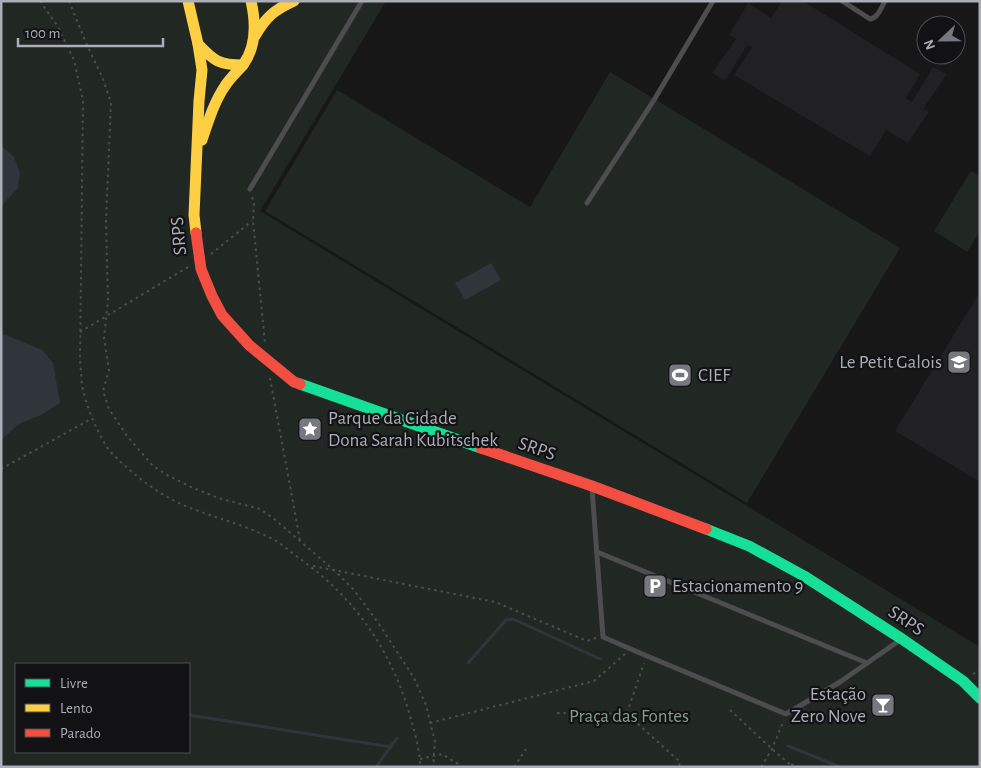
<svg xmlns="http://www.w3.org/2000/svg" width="981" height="768" font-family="'Alegreya Sans',sans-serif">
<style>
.built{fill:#212123}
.green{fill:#212723;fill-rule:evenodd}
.water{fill:#30353c}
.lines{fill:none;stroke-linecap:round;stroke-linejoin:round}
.stream{stroke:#30353c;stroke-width:3}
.path{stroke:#4d4e51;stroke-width:2;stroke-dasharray:2.5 4;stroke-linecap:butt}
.lane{stroke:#4d4d50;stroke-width:5}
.fast{stroke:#16e098;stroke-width:11}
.slow{stroke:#ffcf43;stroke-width:11}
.jam{stroke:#f24e42;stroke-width:11}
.labels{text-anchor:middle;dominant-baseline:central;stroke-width:4.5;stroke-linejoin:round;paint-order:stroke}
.street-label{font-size:19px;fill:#abadb7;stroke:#121214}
.poi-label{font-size:19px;fill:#abadb7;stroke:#121214;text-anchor:start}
.park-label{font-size:19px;fill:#849f88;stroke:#121214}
</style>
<rect width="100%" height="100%" fill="#171718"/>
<g class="built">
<path d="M782,1H803L920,74L906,98L912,102L933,67L947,74L923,109L929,112L908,143L886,130L870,156L734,75L752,47L747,45L725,81L712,73L736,39L729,35L748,3L771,18Z"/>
<path d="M980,292V482L895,431Z"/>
</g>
<g class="green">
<path d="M1,1H386L260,211L980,647V767H1ZM16,664H189V752H16Z"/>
<path d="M610,72L900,248L747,503L265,211L337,90L530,207Z"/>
<path d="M971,171L980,176V231L967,252L934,231Z"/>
</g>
<g class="water">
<path d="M1,145L14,157L20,173L18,188L1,206Z"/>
<path d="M491,263L501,280L465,300L455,283Z"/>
<path d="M1,333L42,350L53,363L60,403L41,415L19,424L1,440Z"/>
</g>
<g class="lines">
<g class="stream">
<path d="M468,663L506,620L513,619L600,659"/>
<path d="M189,715L391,747"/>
<path d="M788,746L840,767"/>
<path d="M376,767L397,738"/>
</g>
<g class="path">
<path d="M40,1L58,27L74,60L83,101L80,360C81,370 81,380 83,390C88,411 97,431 108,449C112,454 117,458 121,462C142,482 166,499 193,509C222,520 252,527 278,542C285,547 292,553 299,558C356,599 392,651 411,719C415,734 420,751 420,767"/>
<path d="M69,1L87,45L103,79L111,103L106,221L108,300L104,338L109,370L103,391L109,409L127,436L153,466L167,475L191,487L218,498L260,509L273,518L335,571L354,590L379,624L414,678L426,705L435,742L433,767"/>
<path d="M252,197L254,203L253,221L265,343"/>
<path d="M211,254L252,221"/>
<path d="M80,332L188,267"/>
<path d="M270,378L300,540"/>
<path d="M1,469L91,419"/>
<path d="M313,566L495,602L587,641L596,638"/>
<path d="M973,674L980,670"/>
<path d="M730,710L772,749L793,767"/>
<path d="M557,713L627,714L680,762L679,767"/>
<path d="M627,713L644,663"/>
<path d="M430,723L594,681L625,654"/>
<path d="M420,759L442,754L463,767"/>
<path d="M791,764L799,767"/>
<path d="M514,767L526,749"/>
<path d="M761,767L772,749L784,720"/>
</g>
<g class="lane">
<path d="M842,1L870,19C878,18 881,8 885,1"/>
<path d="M250,189L362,1"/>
<path d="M587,203L654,100L713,1"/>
<path d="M592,488L603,637L647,656L786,714L840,682L900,640"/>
<path d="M597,552L867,663"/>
</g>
<g class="fast">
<path d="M300,384L481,448"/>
<path d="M706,529L749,546L804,576L902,639L963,681L980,698"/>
</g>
<g class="slow">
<path d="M188,1L198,44L202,70L199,101L194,215L196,233"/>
<path d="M255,36C266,17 274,10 294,1"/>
<path d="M198,44C214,61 219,65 243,65"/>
<path d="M202,140C208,122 214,102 225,86C230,78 237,72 243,65C257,46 256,23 251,1"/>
</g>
<g class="jam">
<path d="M196,233L201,269L212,296L222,315L249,345L294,382L300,384"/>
<path d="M481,448L592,486L706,529"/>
</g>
</g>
<defs>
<g id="school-square" transform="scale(1.25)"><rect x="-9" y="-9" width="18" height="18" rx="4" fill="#77787f" stroke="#121214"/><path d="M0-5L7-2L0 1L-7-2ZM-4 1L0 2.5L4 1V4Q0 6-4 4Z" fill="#fff"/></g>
<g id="stadium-square" transform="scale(1.25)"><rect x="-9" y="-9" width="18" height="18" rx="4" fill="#77787f" stroke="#121214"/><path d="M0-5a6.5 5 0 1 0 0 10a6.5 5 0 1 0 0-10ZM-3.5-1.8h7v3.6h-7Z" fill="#fff"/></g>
<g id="sight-square" transform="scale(1.25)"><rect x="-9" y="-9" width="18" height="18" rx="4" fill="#77787f" stroke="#121214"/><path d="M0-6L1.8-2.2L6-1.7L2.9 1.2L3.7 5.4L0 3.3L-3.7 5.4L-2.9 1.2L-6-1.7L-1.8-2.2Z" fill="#fff"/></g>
<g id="parking-square" transform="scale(1.25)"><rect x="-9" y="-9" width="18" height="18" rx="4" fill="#77787f" stroke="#121214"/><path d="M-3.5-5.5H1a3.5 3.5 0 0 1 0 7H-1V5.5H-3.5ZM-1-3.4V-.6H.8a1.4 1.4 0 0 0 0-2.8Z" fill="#fff"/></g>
<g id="bar-square" transform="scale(1.25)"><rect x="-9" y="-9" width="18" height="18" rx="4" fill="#77787f" stroke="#121214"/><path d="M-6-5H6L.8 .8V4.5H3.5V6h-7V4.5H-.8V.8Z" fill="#fff"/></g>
</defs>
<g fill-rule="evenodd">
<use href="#school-square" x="959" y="362"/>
<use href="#stadium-square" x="680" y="375"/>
<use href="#sight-square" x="310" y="429"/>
<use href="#parking-square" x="655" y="586"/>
<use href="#bar-square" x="883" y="705"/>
</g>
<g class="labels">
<g class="street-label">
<text transform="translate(179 236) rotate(-95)">SRPS</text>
<text transform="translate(537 449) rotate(19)">SRPS</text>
<text transform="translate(906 621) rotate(34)">SRPS</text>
</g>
<g class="poi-label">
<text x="942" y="362" text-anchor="end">Le Petit Galois</text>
<text x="698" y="375">CIEF</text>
<text x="328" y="418">Parque da Cidade<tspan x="328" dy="22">Dona Sarah Kubitschek</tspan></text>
<text x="672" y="586">Estacionamento 9</text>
<text x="866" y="694" text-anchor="end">Estação<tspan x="866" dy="22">Zero Nove</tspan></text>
</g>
<g class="park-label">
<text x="629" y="716">Praça das Fontes</text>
</g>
</g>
<rect width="981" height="768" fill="none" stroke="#abadb7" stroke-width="5"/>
<rect x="15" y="663" width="175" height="90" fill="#121214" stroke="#4f5055"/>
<rect x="25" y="679" width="25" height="8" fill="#16e098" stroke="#4f5055"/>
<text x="60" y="688" font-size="15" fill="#abadb7">Livre</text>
<rect x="25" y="704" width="25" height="8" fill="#ffcf43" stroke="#4f5055"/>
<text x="60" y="713" font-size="15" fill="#abadb7">Lento</text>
<rect x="25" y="729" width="25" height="8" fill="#f24e42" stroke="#4f5055"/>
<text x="60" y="738" font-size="15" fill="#abadb7">Parado</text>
<g transform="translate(941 40) rotate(248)"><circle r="24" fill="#121214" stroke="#4f5055"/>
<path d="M0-4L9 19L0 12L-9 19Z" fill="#77787f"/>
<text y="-8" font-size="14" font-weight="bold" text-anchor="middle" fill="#abadb7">N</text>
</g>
<path d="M18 38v8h145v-8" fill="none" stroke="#abadb7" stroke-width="2.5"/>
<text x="25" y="38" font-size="15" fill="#abadb7" stroke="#121214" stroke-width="4" paint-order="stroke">100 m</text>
</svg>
